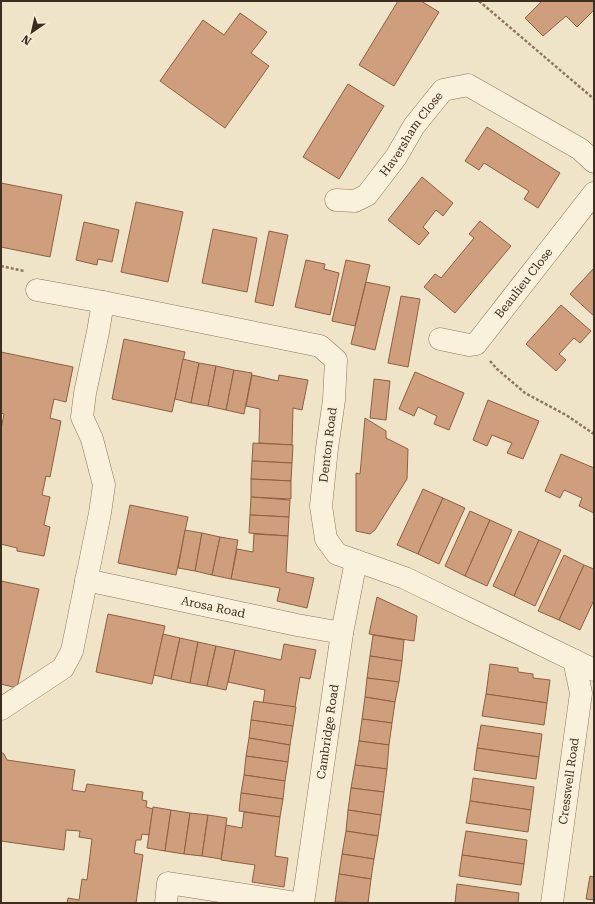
<svg xmlns="http://www.w3.org/2000/svg" width="595" height="904" font-family="'Roboto Serif',serif">
<style>
.building{fill:#cf9f7d;stroke:#8d5f41}
.lines{fill:none;stroke-linecap:round;stroke-linejoin:round}
.minor-casing{stroke:#8d765c;stroke-width:23}
.path{stroke:#8d765c;stroke-width:2.5;stroke-dasharray:3 2;stroke-linecap:butt}
.minor{stroke:#faf1dc;stroke-width:22}
.labels{text-anchor:middle;dominant-baseline:central;stroke-width:4;stroke-linejoin:round;paint-order:stroke}
.street-label{font-size:12px;fill:#3d2e20;stroke:#f7eed8}
</style>
<rect width="100%" height="100%" fill="#f0e4c8"/>
<g class="building">
<path d="M398,1H421L439,12L394,86L359,65Z"/>
<path d="M542,1H594V10L577,27L566,16L543,36L525,18Z"/>
<path d="M240,13L267,32L251,53L269,66L225,128L160,81L203,20L224,35Z"/>
<path d="M348,84L384,106L339,179L303,157Z"/>
<path d="M487,127L560,173L538,208L524,199L529,191L484,163L479,170L465,161Z"/>
<path d="M422,177L453,203L443,216L436,210L423,227L429,233L419,245L388,220Z"/>
<path d="M1,183L62,195L50,257L1,247Z"/>
<path d="M136,202L183,212L168,282L121,272Z"/>
<path d="M480,221L511,246L455,313L424,287L435,274L441,278L474,238L469,234Z"/>
<path d="M84,222L119,230L112,262L98,259L97,265L76,260Z"/>
<path d="M213,229L257,238L247,292L202,283Z"/>
<path d="M269,231L288,235L273,306L255,302Z"/>
<path d="M306,260L325,264L324,269L339,273L330,315L295,307Z"/>
<path d="M346,260L370,265L355,326L332,321Z"/>
<path d="M594,268V316L570,294Z"/>
<path d="M366,282L390,287L375,350L351,344Z"/>
<path d="M401,296L420,299L408,367L388,363Z"/>
<path d="M561,305L591,331L580,343L574,338L559,354L566,360L556,371L526,344Z"/>
<path d="M124,339L185,352L172,412L112,399Z"/>
<path d="M1,352L73,367L66,402L54,399L50,418L61,421L50,477L46,476L42,495L50,497L44,525L50,527L44,556L17,551V548L1,544V429L4,414L1,413Z"/>
<path d="M183,359L199,363L191,403L175,399Z"/>
<path d="M199,363L216,366L208,406L191,403Z"/>
<path d="M216,366L234,370L226,410L208,406Z"/>
<path d="M234,370L252,373L244,414L226,410Z"/>
<path d="M415,372L464,393L449,430L434,424L437,416L418,407L414,416L399,409Z"/>
<path d="M252,375L278,381L279,375L308,380L302,410L293,408L292,445L259,443L260,409L246,406Z"/>
<path d="M374,379L390,381L386,420L370,418Z"/>
<path d="M488,400L539,421L523,459L507,453L512,443L492,435L487,446L473,440Z"/>
<path d="M365,418L386,431V438L408,449L407,479L375,530L370,534L356,531V473L360,474Z"/>
<path d="M253,443L293,445L292,463L252,461Z"/>
<path d="M561,454L594,468V513L579,506L582,498L564,490L560,498L545,491Z"/>
<path d="M252,461L292,463L291,481L251,479Z"/>
<path d="M251,479L291,481V499L251,497Z"/>
<path d="M423,489L443,498L418,554L397,545Z"/>
<path d="M251,497L290,500L289,517L250,515Z"/>
<path d="M443,498L465,508L439,564L418,554Z"/>
<path d="M130,505L188,517L176,575L118,563Z"/>
<path d="M470,511L490,520L465,576L445,566Z"/>
<path d="M250,515L289,517L288,536L249,533Z"/>
<path d="M490,520L512,530L487,586L465,576Z"/>
<path d="M185,530L202,533L195,571L178,568Z"/>
<path d="M519,531L539,540L514,596L493,586Z"/>
<path d="M202,533L220,537L212,575L195,571Z"/>
<path d="M254,534L288,536L286,572L314,578L307,608L277,601L280,588L231,579L237,549L253,552Z"/>
<path d="M220,537L238,540L231,579L212,575Z"/>
<path d="M539,540L561,550L535,606L514,596Z"/>
<path d="M564,555L584,565L559,620L538,611Z"/>
<path d="M584,565L594,569V600L580,630L559,620Z"/>
<path d="M1,581L39,589L17,688L1,684Z"/>
<path d="M377,597L417,616L414,641L369,634Z"/>
<path d="M108,614L165,626L152,684L96,672Z"/>
<path d="M163,634L180,638L171,679L154,675Z"/>
<path d="M373,635L404,640L402,661L370,656Z"/>
<path d="M180,638L198,642L190,683L171,679Z"/>
<path d="M198,642L216,646L207,686L190,683Z"/>
<path d="M284,644L316,650L310,679L300,677L295,707L263,703L265,690L228,682L235,650L281,660Z"/>
<path d="M216,646L235,650L226,690L207,686Z"/>
<path d="M370,656L402,661L399,682L367,678Z"/>
<path d="M490,664L518,668V672L533,674V678L550,680L547,703L486,694Z"/>
<path d="M367,678L399,682L395,702L365,697Z"/>
<path d="M486,694L547,703L544,725L482,716Z"/>
<path d="M365,697L395,702L392,723L362,719Z"/>
<path d="M254,701L296,707L293,726L251,720Z"/>
<path d="M362,719L392,723L389,745L359,741Z"/>
<path d="M251,720L293,726L290,745L249,738Z"/>
<path d="M481,725L542,734L539,757L477,748Z"/>
<path d="M249,738L290,745L288,762L246,756Z"/>
<path d="M359,741L389,745L387,769L355,765Z"/>
<path d="M477,748L539,757L536,779L474,770Z"/>
<path d="M1,752L4,754L7,760L75,770L72,790L85,792L87,784L143,792L142,800L147,801L146,807L153,809L149,835L142,834L141,840H136L134,853L143,855L136,903H67L68,898L79,900L82,879L87,880L92,839L79,837L80,831L66,830L64,850L1,841Z"/>
<path d="M246,756L288,762L285,781L244,775Z"/>
<path d="M355,765L387,769L384,792L351,788Z"/>
<path d="M244,775L285,781L283,799L241,793Z"/>
<path d="M473,778L534,787L531,810L470,801Z"/>
<path d="M351,788L384,792L381,815L348,810Z"/>
<path d="M241,793L283,799L280,817L239,811Z"/>
<path d="M470,801L531,810L528,832L466,823Z"/>
<path d="M153,807L171,810L165,851L147,848Z"/>
<path d="M171,810L190,813L184,854L165,851Z"/>
<path d="M348,810L381,815L378,836L346,831Z"/>
<path d="M244,812L280,817L275,856L288,858L284,887L252,882L255,865L221,860L226,825L242,828Z"/>
<path d="M190,813L208,815L202,856L184,854Z"/>
<path d="M208,815L227,818L221,859L202,856Z"/>
<path d="M346,831L378,836L374,859L342,854Z"/>
<path d="M466,831L527,840L524,864L462,855Z"/>
<path d="M342,854L374,859L371,879L339,874Z"/>
<path d="M462,855L524,864L521,885L459,876Z"/>
<path d="M339,874L371,879L368,903L335,902Z"/>
<path d="M590,876L594,877V900L586,899Z"/>
<path d="M457,884L519,893L518,903H455Z"/>
</g>
<g class="lines">
<g class="minor-casing">
<g id="minor">
<path id="s1" d="M336,200L355,201L367,195L396,157L414,126L443,90L468,85L580,149L594,162"/>
<path d="M37,290L103,302L320,346L336,360L334,400L327,448L321,506L326,539L337,554L405,578L594,670"/>
<path id="s2" d="M440,339L469,345L476,344L594,193"/>
<path id="s3" d="M86,580L297,625L342,633"/>
<path d="M1,709L63,668L72,651L100,513L104,485L92,439L82,417L85,393L98,332L103,302"/>
<path d="M166,903L168,883L297,903"/>
<path id="s4" d="M303,903L342,633L356,561"/>
<path id="s5" d="M552,903L581,693L574,660"/>
</g>
</g>
<g class="path">
<path d="M479,1L594,99"/>
<path d="M1,266L24,271"/>
<path d="M490,361L497,369L525,393L566,415L594,434"/>
</g>
<use href="#minor" class="minor"/>
</g>
<g class="labels">
<g class="street-label">
<text stroke="none"><textPath href="#s1" startOffset="108">Haversham Close</textPath></text>
<text stroke="none"><textPath href="#s2" startOffset="114">Beaulieu Close</textPath></text>
<text transform="translate(328 445) rotate(-83)">Denton Road</text>
<text stroke="none"><textPath href="#s3" startOffset="130">Arosa Road</textPath></text>
<text stroke="none"><textPath href="#s4" startOffset="173">Cambridge Road</textPath></text>
<text stroke="none"><textPath href="#s5" startOffset="123">Cresswell Road</textPath></text>
</g>
</g>
<rect width="595" height="904" fill="none" stroke="#3d2e20" stroke-width="4"/>
<g transform="translate(32 32) rotate(214)" stroke="#f7eed8" stroke-width="3" paint-order="stroke">
<path d="M0-3L7 15L0 10L-7 15Z" fill="#3d2e20"/>
<text y="-6" font-size="11" font-weight="bold" text-anchor="middle" fill="#3d2e20">N</text>
</g>
</svg>
